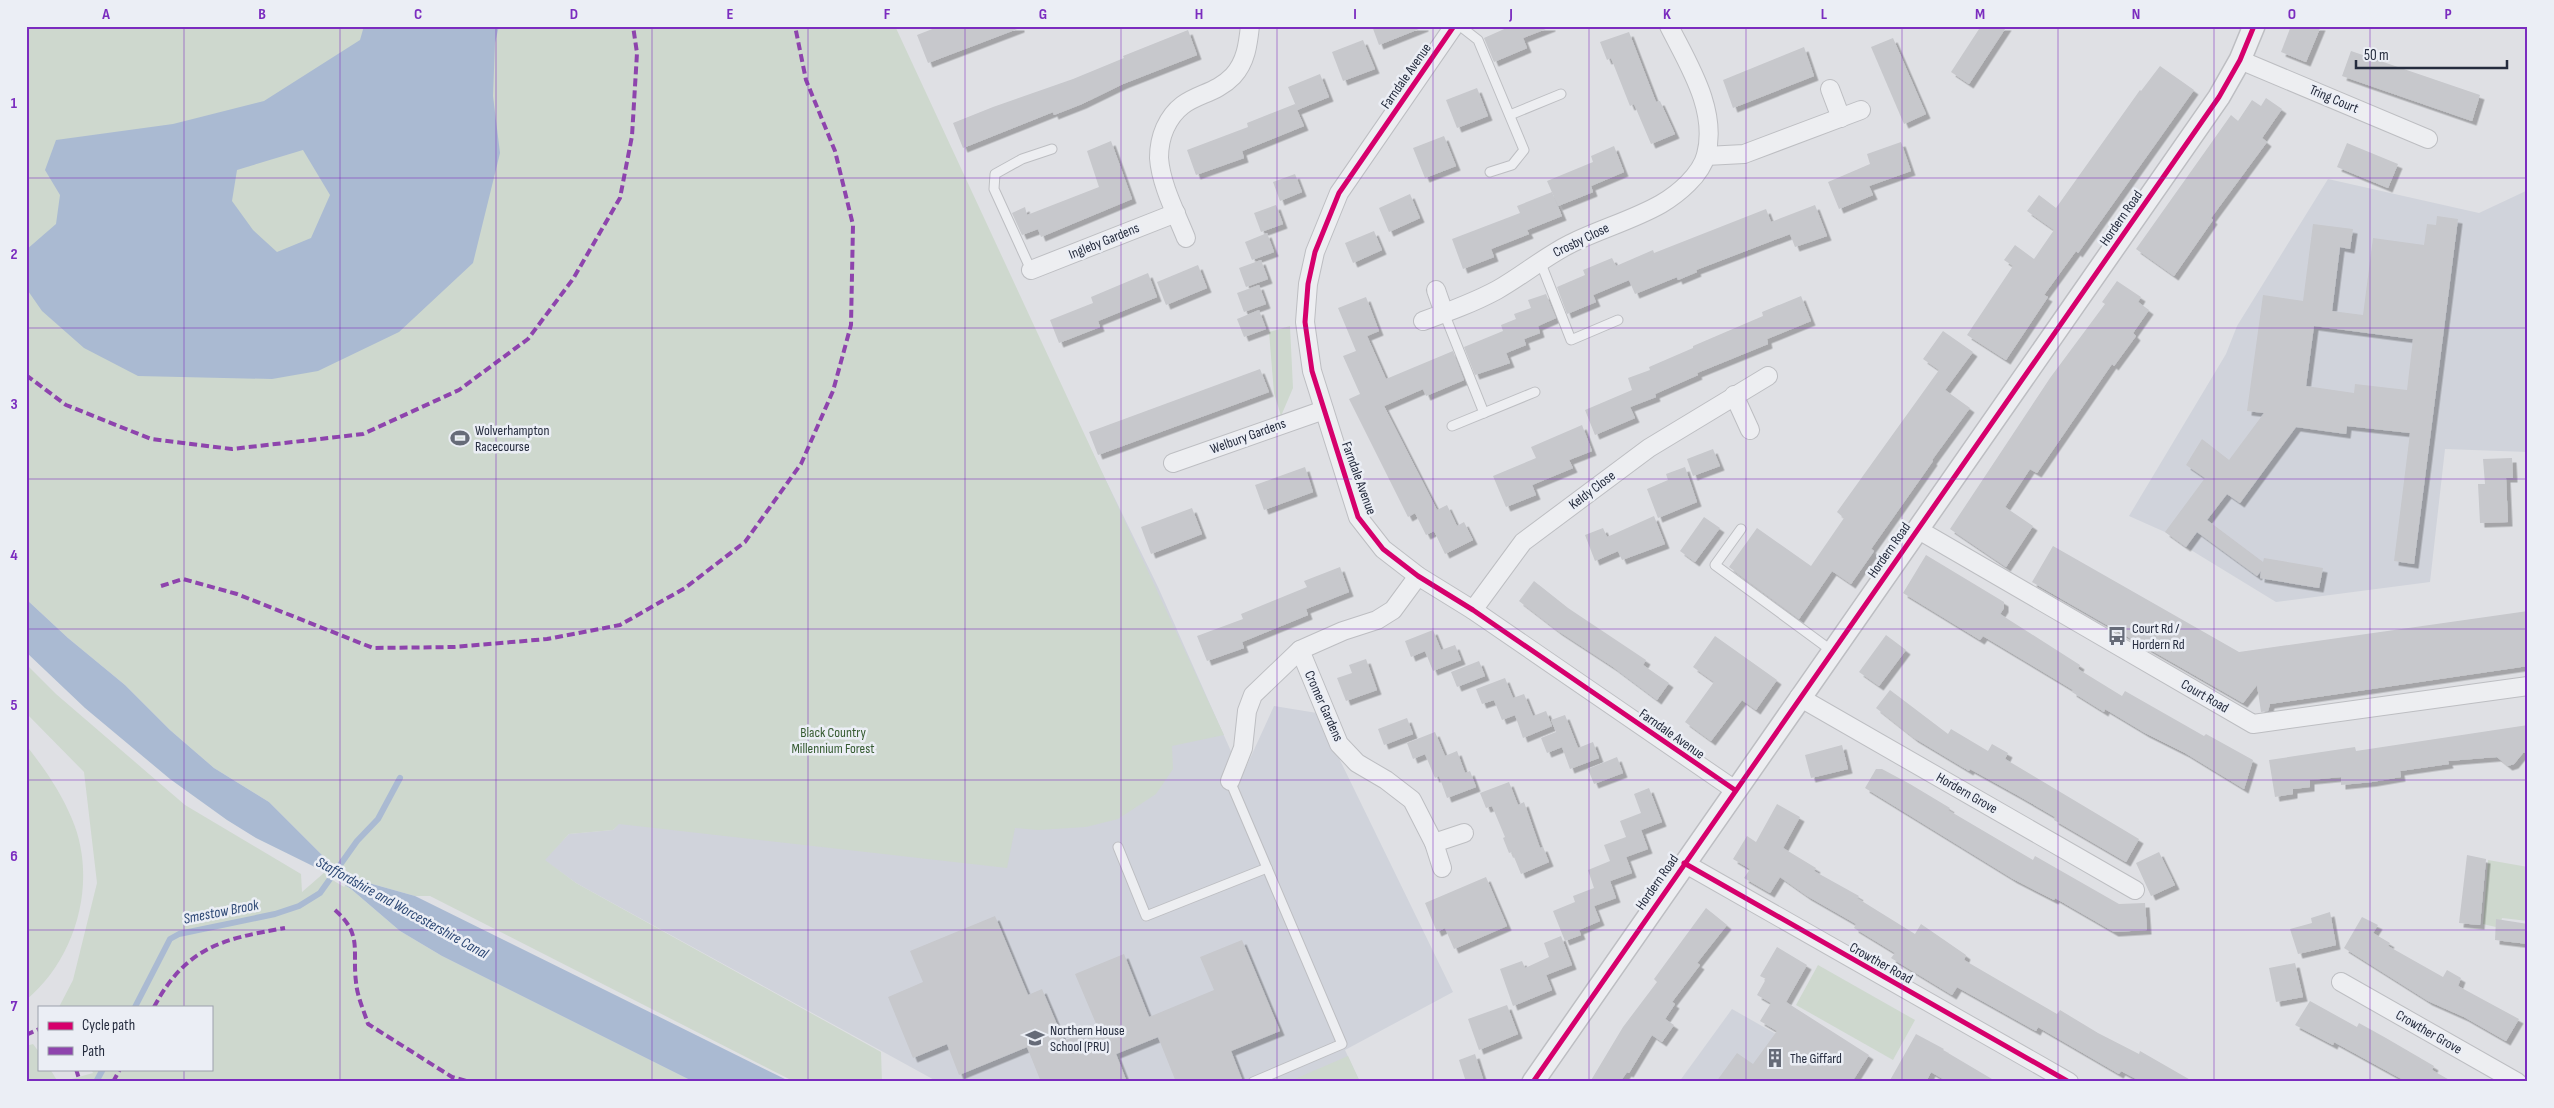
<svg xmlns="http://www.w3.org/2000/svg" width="2554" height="1108" font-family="'Sofia Sans Condensed',sans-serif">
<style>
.built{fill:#d0d3db}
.green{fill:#ced8ce}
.water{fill:#aabad2;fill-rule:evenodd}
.pier{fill:#dfe0e4}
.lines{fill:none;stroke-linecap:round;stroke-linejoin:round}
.stream{stroke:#aabad2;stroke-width:6}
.building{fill:#c7c8cc;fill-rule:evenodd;filter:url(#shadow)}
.service-casing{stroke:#bdbec2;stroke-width:11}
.minor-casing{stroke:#bdbec2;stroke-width:20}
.tertiary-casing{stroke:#bdbec2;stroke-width:24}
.service{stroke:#edeef1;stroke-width:9}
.minor{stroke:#edeef1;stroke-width:18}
.tertiary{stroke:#edeef1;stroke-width:21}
.quiet{stroke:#8e44ad;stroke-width:4;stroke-dasharray:8 4;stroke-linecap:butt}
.cycleway-casing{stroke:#ebeef5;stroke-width:8}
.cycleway{stroke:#d6006c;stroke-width:5}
.grid{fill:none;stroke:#7b2cbf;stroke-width:1;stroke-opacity:0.55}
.labels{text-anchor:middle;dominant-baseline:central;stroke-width:5;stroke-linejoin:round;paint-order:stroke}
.street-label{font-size:14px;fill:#252c3e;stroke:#ebeef5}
.poi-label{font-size:14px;fill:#252c3e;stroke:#ebeef5;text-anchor:start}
.park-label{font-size:14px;fill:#365b31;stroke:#ebeef5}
.water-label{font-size:15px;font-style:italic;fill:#2c4774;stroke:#ebeef5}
.neatline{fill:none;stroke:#7b2cbf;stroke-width:2}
.grid-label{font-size:16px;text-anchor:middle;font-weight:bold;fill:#7b2cbf}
</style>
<defs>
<filter id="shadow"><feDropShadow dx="4.5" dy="4.5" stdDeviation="0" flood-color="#0004"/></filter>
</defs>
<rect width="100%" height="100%" fill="#dfe0e4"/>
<g class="built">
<path d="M2328,179L2479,213L2528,190V452L2445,449L2430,582L2276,602L2186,547L2165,532L2129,516L2226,354L2237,326Z"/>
<path d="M1061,388L1158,587L1242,776L1274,706L1317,713L1453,992L1345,1050L1360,1082H938L576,883L544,860L569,834L613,830L772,647Z"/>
<path d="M1732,1009L1861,1082H1679Z"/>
</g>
<g class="green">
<path d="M26,26H895L1224,735L1172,746L1173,769L1156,794L1118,819L1086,827L1038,830L1015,828L1007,868L619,824L613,830L569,834L545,860L576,883L881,1052L882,1082H795L430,896H415L358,880L332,865L269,802L214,768L170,730L125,685L68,638L26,599Z"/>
<path d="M1290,326L1293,388L1281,416L1274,393L1269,332Z"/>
<path d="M26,664L56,694L185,805L301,874L302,892L325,872L351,889L400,931L442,956L694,1082H61L93,1073L91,1069H211V1007H59L73,980L97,883L84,772L26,713Z"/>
<path d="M26,745C44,768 61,792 72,819C98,880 77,958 26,1000Z"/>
<path d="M2488,860L2528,867V921L2502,918L2500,928L2483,924Z"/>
<path d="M1818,965L1915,1020L1893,1060L1796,1005Z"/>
<path d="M33,1044L39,1052V1069H50L58,1082H26V1046Z"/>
<path d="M1348,1056L1360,1082H1288Z"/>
</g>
<g class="water">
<path d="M364,26H499L495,43L493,96L500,153L473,263L399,332L318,371L272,379L138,376L84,348L42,311L26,288V250L56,224L60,195L45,170L56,140L173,124L264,101L360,40ZM303,150L330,195L311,238L277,252L253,230L232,201L237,170Z"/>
<path d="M26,599L68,638L125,685L170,730L214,768L269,802L332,865L358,880L415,896L791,1082H694L442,956L400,931L351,889L325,872L256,838L227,820L170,779L85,708L26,652Z"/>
</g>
<path class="pier" d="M333,863L353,875L344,887L326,876Z"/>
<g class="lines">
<g class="stream">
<path d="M135,1007L170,939L179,934L275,914L299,906L320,893L357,841L378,819L400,778"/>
<path d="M96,1082L103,1069"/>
</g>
</g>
<g class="building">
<path d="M940,26H1020V28L928,63L917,35Z"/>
<path d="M1372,26H1424V27L1379,45Z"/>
<path d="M1511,26H1551V27L1523,38L1527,48L1494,62L1484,38Z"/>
<path d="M1981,26H2007L1969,84L1951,72Z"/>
<path d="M2291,26H2321L2306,62L2281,52Z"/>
<path d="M1188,30L1197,55L1123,84L1082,104L1054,115L1053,112L963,148L953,123L993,107L1073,79L1124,58L1123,56Z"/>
<path d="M1629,32L1656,102L1660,101L1675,134L1651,144L1634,104L1630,106L1611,58L1607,60L1600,42Z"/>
<path d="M1893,38L1926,114L1904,124L1871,47Z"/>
<path d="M1363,40L1375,69L1343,81L1332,52Z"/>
<path d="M1804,47L1814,76L1733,108L1723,80Z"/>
<path d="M2351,51L2480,95L2472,121L2342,76Z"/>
<path d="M2160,66L2194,90L2078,253L2076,251L2044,295L2048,297L2006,360L1967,335L2013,266L2004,260L2015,245L2034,259L2054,230L2027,211L2039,195L2056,208L2140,90L2141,91Z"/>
<path d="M1320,74L1329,97L1297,110L1304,126L1242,151L1244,158L1196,175L1187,150L1248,127L1247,123L1295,104L1296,106L1288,87Z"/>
<path d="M1477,88L1488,116L1457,128L1446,100Z"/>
<path d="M2266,98L2282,109L2262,138L2267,142L2211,218L2213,220L2174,276L2136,249L2231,115L2238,121L2252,100L2261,106Z"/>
<path d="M1444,136L1456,166L1425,178L1413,148Z"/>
<path d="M1111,141L1132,199L1041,237L1038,229L1022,235L1012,213L1025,207L1027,215L1099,187L1087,151Z"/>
<path d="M1901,142L1911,171L1869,186L1873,195L1839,209L1828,182L1870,164L1867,154Z"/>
<path d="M2347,143L2398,164L2388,188L2337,167Z"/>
<path d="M1614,146L1624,172L1591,186L1593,192L1558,206L1547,181L1593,162L1591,156Z"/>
<path d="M1295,174L1302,192L1280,201L1273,182Z"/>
<path d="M1552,192L1562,216L1527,230L1529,234L1491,249L1494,257L1463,269L1452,239L1520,213L1517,206Z"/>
<path d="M1410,194L1420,218L1389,232L1379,208Z"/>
<path d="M1276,205L1283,224L1261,232L1254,213Z"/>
<path d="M1815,205L1827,236L1795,247L1790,234L1696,270L1697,272L1678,280L1677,277L1635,294L1629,280L1593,295L1596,302L1567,314L1557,287L1585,275L1583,270L1612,258L1616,266L1653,250L1654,253L1766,209L1771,222Z"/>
<path d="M2437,216L2458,219L2414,564L2394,561L2410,433L2347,426L2346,434L2296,427L2240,503L2227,494L2207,520L2263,562L2264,558L2323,568L2319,588L2260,578L2261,571L2257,576L2197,532L2186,547L2165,532L2205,478L2186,465L2202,439L2229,460L2264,413L2247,411L2263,295L2303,301L2313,224L2353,229L2350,249L2340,247L2332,311L2363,315L2373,238L2424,245L2427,224L2436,225ZM2314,326L2413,339L2407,390L2355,384L2354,393L2306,386Z"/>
<path d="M1374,231L1382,250L1353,263L1345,243Z"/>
<path d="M1267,233L1274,252L1252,260L1245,242Z"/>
<path d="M1261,260L1268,279L1246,287L1239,268Z"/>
<path d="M1198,265L1207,288L1166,305L1157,282Z"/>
<path d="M1148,273L1157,297L1098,321L1100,327L1059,343L1050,320L1093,303L1091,297Z"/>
<path d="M2117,281L2141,297L2138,302L2149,310L2133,333L2136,336L2114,366L2112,364L2037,473L2030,469L2005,507L2033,526L2006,567L1950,529L2050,378L2105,304L2102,302Z"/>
<path d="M1259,285L1266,304L1244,312L1237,293Z"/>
<path d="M1546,294L1556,318L1538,326L1540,333L1524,339L1526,345L1506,353L1510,363L1475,375L1464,347L1503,331L1501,325L1516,319L1514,314L1531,308L1528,300Z"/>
<path d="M1801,296L1811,321L1767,339L1768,344L1697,373L1698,375L1655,394L1656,397L1630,407L1635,418L1595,435L1585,410L1632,390L1628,378L1650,370L1649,367L1693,348V346L1763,316L1762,312Z"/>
<path d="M1366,297L1379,331L1367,336L1386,379L1453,351L1464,380L1426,396L1423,389L1384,406L1437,510L1447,505L1457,526L1464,522L1473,540L1445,554L1434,531L1426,535L1415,513L1408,517L1349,399L1360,394L1343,356L1356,351L1338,308Z"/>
<path d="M1259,310L1266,329L1244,337L1237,319Z"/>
<path d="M1943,331L1973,352L1945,390L1970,408L1932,460L1933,461L1871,549L1874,551L1851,584L1832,571L1799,619L1729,567L1757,528L1811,566L1844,518L1837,512L1939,370L1923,359Z"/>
<path d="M1260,369L1269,392L1098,455L1089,432Z"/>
<path d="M1582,425L1592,451L1569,460L1573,468L1532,485L1536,495L1506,507L1493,476L1536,458L1531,447Z"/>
<path d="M1713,449L1720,466L1693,476L1687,459Z"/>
<path d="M2512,458L2513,478H2506L2508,522L2480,523L2478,484H2485L2483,459Z"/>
<path d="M1305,467L1313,492L1264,510L1255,485Z"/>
<path d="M1685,467L1697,502L1658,518L1647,489L1668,480L1666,474Z"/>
<path d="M1192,508L1202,534L1151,554L1141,527Z"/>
<path d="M1654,516L1665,544L1622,560L1618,551L1595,561L1585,535L1603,528L1607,537Z"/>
<path d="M1704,517L1720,528L1695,562L1680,551Z"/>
<path d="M2053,546L2239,652L2528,611V666L2270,704L2268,711L2261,712L2257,685L2243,703L2032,582Z"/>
<path d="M1926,555L2004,602V608L2000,614L2080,665L2078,669L2122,696L2125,691L2204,736L2206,734L2253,760L2244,789L2185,753L2145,733L2105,709L2104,712L2072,692L2073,690L1983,636L1980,640L1903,593Z"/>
<path d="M1340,567L1349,592L1306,609L1308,615L1242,642L1244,648L1207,661L1197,636L1243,619L1241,614L1307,587L1304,581Z"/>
<path d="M1534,581L1568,608L1646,660L1643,665L1669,683L1657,700L1613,667L1558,631L1519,601Z"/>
<path d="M1433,630L1441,650L1455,645L1461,660L1433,671L1425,651L1411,657L1405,641Z"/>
<path d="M1886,635L1906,650L1879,686L1859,672Z"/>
<path d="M1715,636L1777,680L1756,710L1742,700L1711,741L1685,722L1714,682L1693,667Z"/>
<path d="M1366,659L1377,690L1346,701L1337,678L1352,673L1349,665Z"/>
<path d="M1479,661L1485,676L1457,687L1451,672Z"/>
<path d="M1505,678L1513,698L1524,694L1533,716L1546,711L1552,726L1523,738L1515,715L1502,720L1494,700L1482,704L1476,689Z"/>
<path d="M1890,690L1948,734L1951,729L1988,751L1992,744L2008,753L2005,759L2139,839L2126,862L2054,820L2055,817L2017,795L1970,769L1969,771L1914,738L1876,708Z"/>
<path d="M1565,715L1578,748L1593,742L1599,758L1570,769L1562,747L1547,753L1541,738L1556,732L1551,720Z"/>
<path d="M1407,718L1413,734L1384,745L1378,729Z"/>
<path d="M2528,725V752L2523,753L2514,764L2508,766L2497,757L2448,761L2449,764L2400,771L2401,777L2372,782L2341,785V777L2310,780V787L2293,789V794L2275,797L2269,760L2355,747L2356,751Z"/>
<path d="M1435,732L1445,756L1457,751L1465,773L1470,771L1476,787L1447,798L1439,776L1435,778L1425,754L1413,759L1407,743Z"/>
<path d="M1842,745L1848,769L1811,778L1805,755Z"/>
<path d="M1617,757L1623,773L1594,784L1588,769Z"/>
<path d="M1876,769H1882L1910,784L1950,808L1948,810L2033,860L2035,856L2119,904L2145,903L2147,930L2114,932L2055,898L2054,900L2013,879L1865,788Z"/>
<path d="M1509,782L1518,805L1524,802L1540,848L1543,847L1549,862L1521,874L1512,852L1509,853L1503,838L1505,837L1492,806L1486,808L1480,793Z"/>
<path d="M1649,788L1662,822L1641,830L1648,849L1626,857L1632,873L1610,881L1616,898L1594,906L1600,921L1579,930L1581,935L1565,941L1553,911L1575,902L1573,896L1594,888L1588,870L1610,861L1604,845L1626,837L1620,821L1641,813L1634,794Z"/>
<path d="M1777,804L1800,817L1783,848L1816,868L1814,871L1859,896L1857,898L1915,934L1921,924L1966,955L1964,960L2057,1014L2060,1010L2098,1033L2139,1054L2140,1051L2194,1082H2142L2121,1071L2119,1074L2038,1027L2036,1031L1957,987L1952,995L1891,958L1895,953L1854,928L1856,924L1807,896L1780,877L1770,893L1744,878L1750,869L1733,859L1747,836L1756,842Z"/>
<path d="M2159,852L2175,885L2151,896L2136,863Z"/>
<path d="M2467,855L2486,859L2480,925L2459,923Z"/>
<path d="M1486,877L1507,926L1454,949L1445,928L1437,932L1425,903Z"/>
<path d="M1706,908L1727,925L1697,963L1700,965L1672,1002L1675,1004L1665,1019L1674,1025L1662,1042L1652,1035L1629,1073L1627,1072L1620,1082H1590L1623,1027L1657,982L1654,979Z"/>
<path d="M2330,912L2336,945L2298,954L2290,929L2312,923L2311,918Z"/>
<path d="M995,916L1028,995L1042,989L1064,1041L1097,1026L1075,974L1124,954L1149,1017L1214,990L1200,957L1242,940L1280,1031L1231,1051L1243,1082H1176L1158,1037L1116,1054L1127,1082H1041L1027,1047L959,1075L947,1044L913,1058L888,997L923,982L910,951Z"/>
<path d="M2362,917L2378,925L2373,933L2390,943L2388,946L2443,977L2447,970L2461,978L2458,986L2519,1019L2506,1041L2464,1017L2428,1001L2344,948Z"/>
<path d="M2496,919L2528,924V944L2495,940Z"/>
<path d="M1561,936L1572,965L1546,975L1552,990L1513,1006L1500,969L1522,961L1525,968L1549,957L1544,943Z"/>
<path d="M1777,947L1807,965L1786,1002L1869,1055L1852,1082H1716L1737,1053L1753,1064L1777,1031L1760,1021L1771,1003L1757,995L1766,979L1760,976Z"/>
<path d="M2295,963L2303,997L2276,1002L2269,968Z"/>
<path d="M2310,1001L2357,1027L2359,1023L2386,1038L2434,1066L2432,1070L2453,1082H2407L2334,1042L2333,1045L2295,1025Z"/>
<path d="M1507,1005L1518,1034L1479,1050L1468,1019Z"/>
<path d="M1916,1034L1944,1049L1943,1050L1997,1082H1948L1931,1072L1926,1082H1889Z"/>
<path d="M1475,1054L1484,1082H1466L1459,1060Z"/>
</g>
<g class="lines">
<g class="service-casing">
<g id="service">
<path d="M1460,26L1478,40L1524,150L1512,165L1490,172"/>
<path d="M1510,115L1561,94"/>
<path d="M1540,261L1571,340L1618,320"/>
<path d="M1031,270L994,189L995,174L1022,159L1052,149"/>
<path d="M1444,313L1484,413"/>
<path d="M1452,426L1535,392"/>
<path d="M1741,529L1715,565L1832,651"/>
<path d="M1230,781L1342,1044L1253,1082"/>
<path d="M1118,847L1146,916L1267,868"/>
</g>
</g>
<g class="minor-casing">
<g id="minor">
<path d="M1454,26L1339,193L1315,252L1308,284L1305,322L1312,371L1358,517L1383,549L1418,576L1473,610L1735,790"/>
<path d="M2240,60L2428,139"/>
<path d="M1830,89L1841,118"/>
<path d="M1706,156L1744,154L1861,110"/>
<path d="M1186,238C1176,213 1161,185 1159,158C1159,148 1161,137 1165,128C1182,91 1210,100 1233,76C1246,62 1248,44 1250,26"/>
<path d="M1031,270L1176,213"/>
<path d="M1436,290L1444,313"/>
<path d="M1423,321C1448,312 1473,303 1497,290C1522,276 1544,257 1570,244C1600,229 1633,220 1661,204C1678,194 1701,175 1706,155C1718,110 1688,64 1669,26"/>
<path d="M1734,395L1750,430"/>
<path d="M1173,463L1324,410"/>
<path d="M1917,529L2253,724L2528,686"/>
<path d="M1473,610L1523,542L1649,448L1768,376"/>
<path d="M1300,650L1339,744L1357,763L1386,780L1412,800L1434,843L1442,868"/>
<path d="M1799,697L2135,890"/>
<path d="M1230,781L1243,748L1247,711L1253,695L1300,650L1343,631L1377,620L1393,610L1418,576"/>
<path d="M1434,843L1464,833"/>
<path d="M1684,863L2069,1082"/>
<path d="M2341,982L2517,1082"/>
</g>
</g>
<g class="tertiary-casing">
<path id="tertiary" d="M1533,1082L2219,97L2240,60L2254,26"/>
</g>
<use href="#service" class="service"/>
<use href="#minor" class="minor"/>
<use href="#tertiary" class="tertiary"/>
<g class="quiet">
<path d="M26,375L66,405L151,439L232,449L363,434L459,390L528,339L573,279L620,198L632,136L637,53L633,26"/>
<path d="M161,586L183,579L237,594L373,648L454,647L547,639L620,625L685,588L745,542L801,464L833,391L851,325L853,225L835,151L806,80L795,26"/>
<path d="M335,910C363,935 352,950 356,982C357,996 364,1011 368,1024L452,1077L470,1082"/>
<path d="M154,1007C186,947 222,939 285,928"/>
<path d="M26,1035L39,1029"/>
<path d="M76,1069L80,1082"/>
<path d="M113,1082L120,1069"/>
</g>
<g class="cycleway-casing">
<g id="cycleway">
<path d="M1454,26L1339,193L1315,252L1308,284L1305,322L1312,371L1358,517L1383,549L1418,576L1473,610L1735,790"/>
<path d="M1684,863L2069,1082"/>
<path d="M1533,1082L2219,97L2240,60L2254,26"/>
</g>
</g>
<use href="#cycleway" class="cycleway"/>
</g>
<path class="grid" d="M184,26V1007M340,26V1082M496,26V1082M652,26V1082M808,26V1082M965,26V1082M1121,26V1082M1277,26V1082M1433,26V1082M1589,26V1082M1746,26V1082M1902,26V1082M2058,26V1082M2214,26V1082M2370,26V1082M26,178H2528M26,328H2528M26,479H2528M26,629H2528M26,780H2528M26,930H2528M184,1069V1082"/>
<defs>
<g id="stadium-bare" transform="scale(1.5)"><path d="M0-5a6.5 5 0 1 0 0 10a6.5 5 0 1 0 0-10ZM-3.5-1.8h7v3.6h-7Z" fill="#666b78" stroke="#ebeef5" stroke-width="2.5" paint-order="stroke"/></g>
<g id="bus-bare" transform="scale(1.5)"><path d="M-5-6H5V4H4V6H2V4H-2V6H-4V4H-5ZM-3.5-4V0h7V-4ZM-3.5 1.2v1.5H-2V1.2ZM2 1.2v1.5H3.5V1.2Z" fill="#666b78" stroke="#ebeef5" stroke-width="2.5" paint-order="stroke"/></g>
<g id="school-bare" transform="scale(1.5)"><path d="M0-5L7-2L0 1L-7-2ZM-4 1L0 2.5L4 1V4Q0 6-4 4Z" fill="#666b78" stroke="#ebeef5" stroke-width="2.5" paint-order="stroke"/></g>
<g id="building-bare" transform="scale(1.5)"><path d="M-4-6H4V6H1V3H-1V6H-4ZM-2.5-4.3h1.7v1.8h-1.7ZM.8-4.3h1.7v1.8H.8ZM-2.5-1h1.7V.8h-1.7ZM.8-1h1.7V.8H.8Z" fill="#666b78" stroke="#ebeef5" stroke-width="2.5" paint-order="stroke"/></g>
</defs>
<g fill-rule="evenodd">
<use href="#stadium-bare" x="460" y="438"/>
<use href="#bus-bare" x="2117" y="636"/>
<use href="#school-bare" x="1035" y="1038"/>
<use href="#building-bare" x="1775" y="1058"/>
</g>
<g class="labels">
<g class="street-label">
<text transform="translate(1406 76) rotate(-55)">Farndale Avenue</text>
<text transform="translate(2334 99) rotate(23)">Tring Court</text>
<text transform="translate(2121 218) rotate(-55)">Hordern Road</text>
<text transform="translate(1581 240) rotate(-26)">Crosby Close</text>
<text transform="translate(1104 241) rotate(-22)">Ingleby Gardens</text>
<text transform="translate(1248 436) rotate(-20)">Welbury Gardens</text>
<text transform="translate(1359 478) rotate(70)">Farndale Avenue</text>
<text transform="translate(1592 490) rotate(-37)">Keldy Close</text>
<text transform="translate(1889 550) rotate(-55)">Hordern Road</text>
<text transform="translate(2205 696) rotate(30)">Court Road</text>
<text transform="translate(1324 706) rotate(66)">Cromer Gardens</text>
<text transform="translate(1672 734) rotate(35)">Farndale Avenue</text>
<text transform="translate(1967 793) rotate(30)">Hordern Grove</text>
<text transform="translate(1657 882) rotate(-55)">Hordern Road</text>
<text transform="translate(1881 963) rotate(29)">Crowther Road</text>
<text transform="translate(2429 1032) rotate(30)">Crowther Grove</text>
</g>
<g class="poi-label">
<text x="475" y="430">Wolverhampton<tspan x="475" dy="16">Racecourse</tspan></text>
<text x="2132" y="628">Court Rd /<tspan x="2132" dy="16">Hordern Rd</tspan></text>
<text x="1050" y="1030">Northern House<tspan x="1050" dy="16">School (PRU)</tspan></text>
<text x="1790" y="1058">The Giffard</text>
</g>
<g class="park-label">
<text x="833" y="732">Black Country<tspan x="833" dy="16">Millennium Forest</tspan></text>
</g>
<g class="water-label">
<text transform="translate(402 908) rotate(29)">Staffordshire and Worcestershire Canal</text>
<text transform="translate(221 912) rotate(-11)">Smestow Brook</text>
</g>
</g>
<rect width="2554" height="1108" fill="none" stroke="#ebeef5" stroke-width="55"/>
<rect x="38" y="1006" width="175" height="65" fill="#ebeef5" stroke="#9ca0ac"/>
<rect x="48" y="1022" width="25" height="8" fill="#d6006c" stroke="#9ca0ac"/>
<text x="82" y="1030" font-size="15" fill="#252c3e">Cycle path</text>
<rect x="48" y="1047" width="25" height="8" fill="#8e44ad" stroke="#9ca0ac"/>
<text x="82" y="1056" font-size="15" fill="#252c3e">Path</text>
<path d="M2356 60v8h151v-8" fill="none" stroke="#252c3e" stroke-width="2.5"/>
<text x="2364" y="60" font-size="15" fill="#252c3e" stroke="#ebeef5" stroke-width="4" paint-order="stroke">50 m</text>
<rect x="28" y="28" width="2498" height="1052" class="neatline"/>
<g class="grid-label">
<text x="106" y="19">A</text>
<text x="262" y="19">B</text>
<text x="418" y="19">C</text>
<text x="574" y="19">D</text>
<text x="730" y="19">E</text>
<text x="887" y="19">F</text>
<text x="1043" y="19">G</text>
<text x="1199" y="19">H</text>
<text x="1355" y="19">I</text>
<text x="1511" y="19">J</text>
<text x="1667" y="19">K</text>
<text x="1824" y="19">L</text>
<text x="1980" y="19">M</text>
<text x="2136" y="19">N</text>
<text x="2292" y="19">O</text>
<text x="2448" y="19">P</text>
<text x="14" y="108">1</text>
<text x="14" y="259">2</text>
<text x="14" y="409">3</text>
<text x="14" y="560">4</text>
<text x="14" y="710">5</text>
<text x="14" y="861">6</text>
<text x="14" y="1011">7</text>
</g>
</svg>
